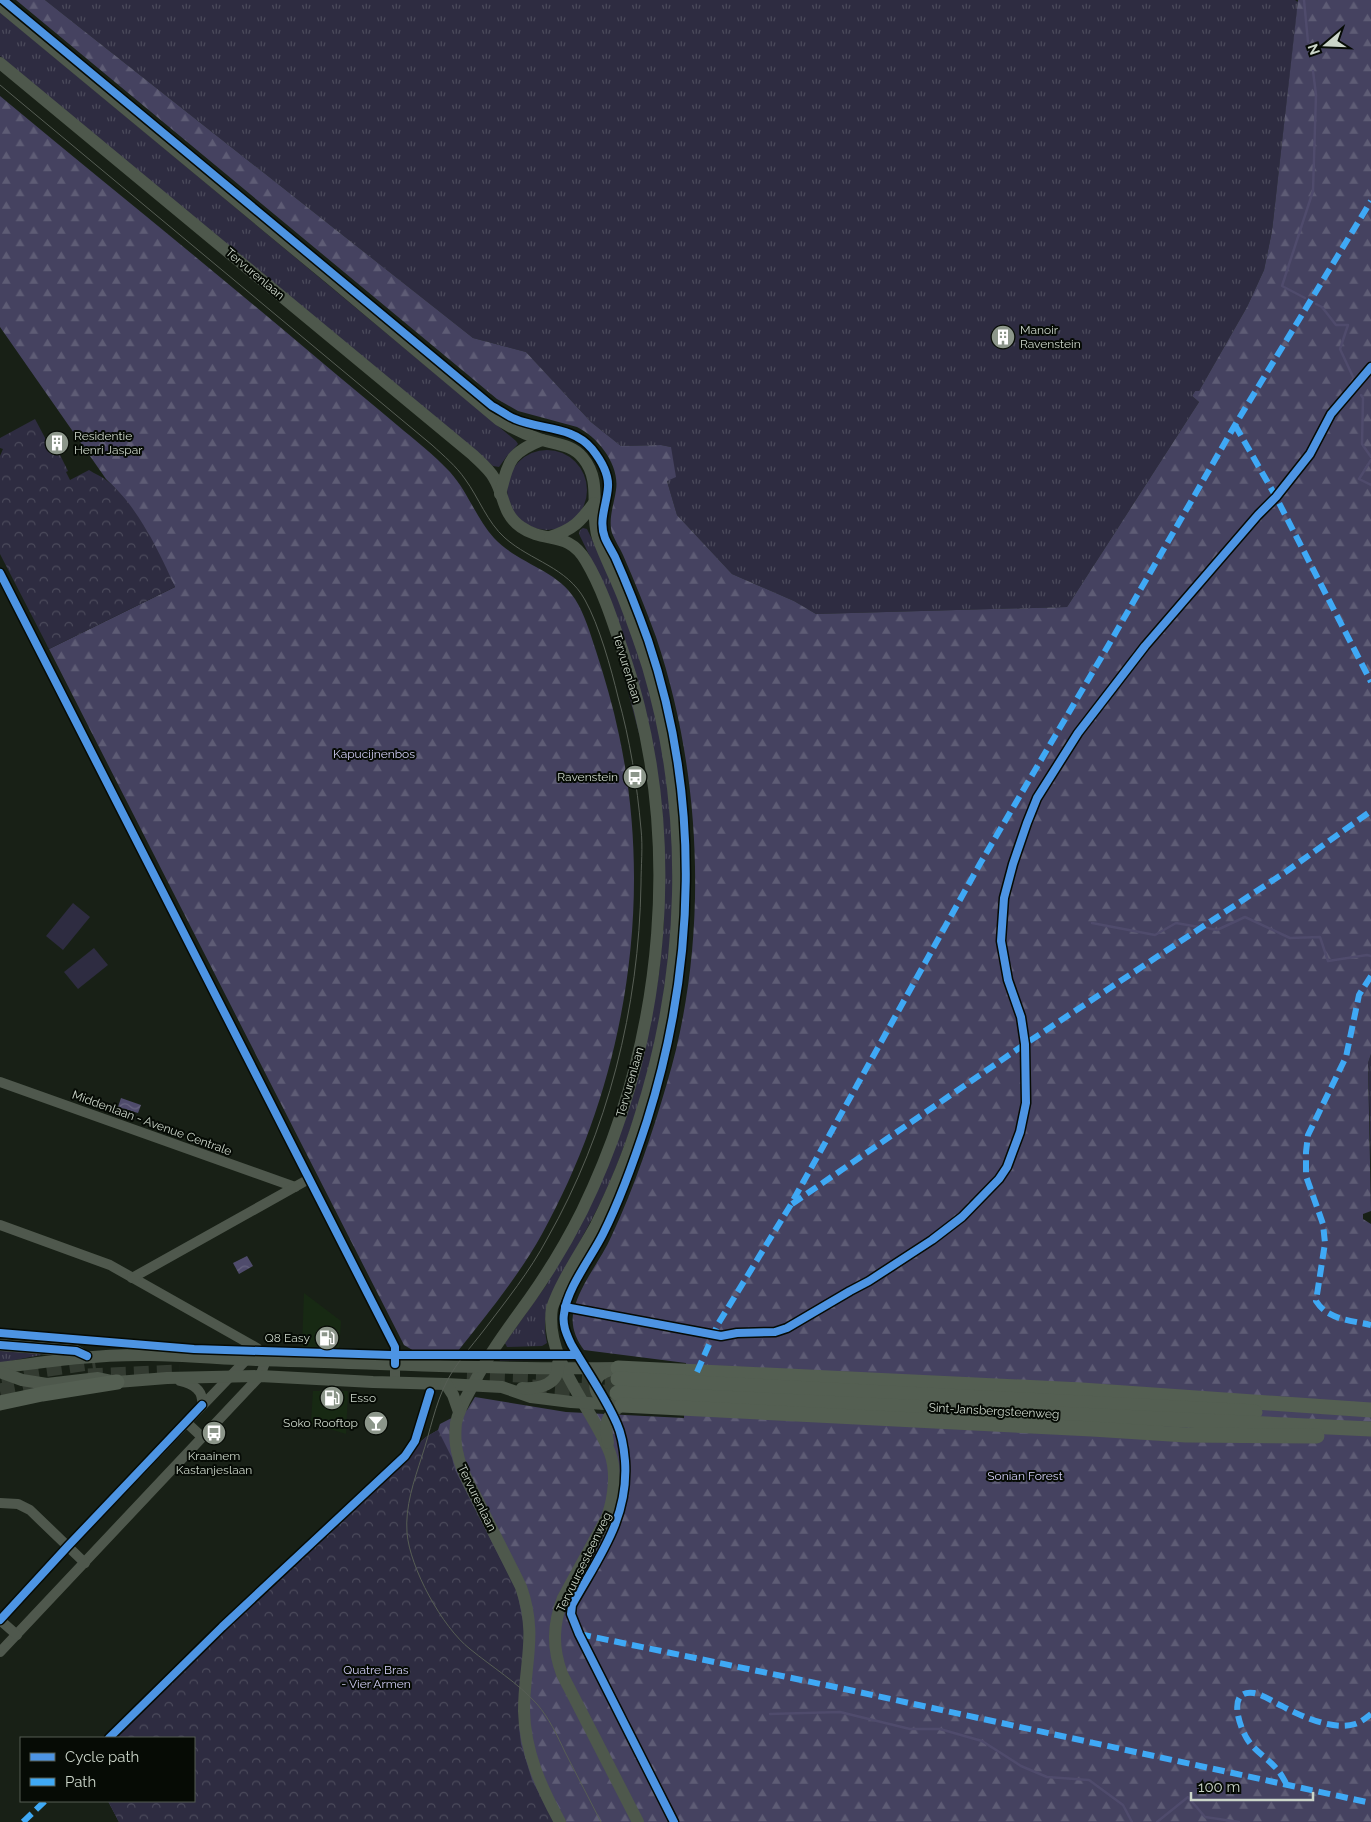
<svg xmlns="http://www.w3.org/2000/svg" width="1371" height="1822" font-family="Raleway,sans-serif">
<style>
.built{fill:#172913}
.grass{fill:url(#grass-tufts)}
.forest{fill:url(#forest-firs)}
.park{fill:url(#park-crowns)}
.garden{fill:#2e2c41}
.water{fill:url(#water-waves)}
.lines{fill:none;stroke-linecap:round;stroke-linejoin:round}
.stream{stroke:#4f4b6c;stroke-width:2.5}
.highway-tunnel{stroke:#333b31;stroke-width:15;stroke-dasharray:15 8;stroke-linecap:butt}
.minor{stroke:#4f584d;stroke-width:10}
.major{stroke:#4e584c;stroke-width:12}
.highway{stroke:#545f52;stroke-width:15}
.tram{stroke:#575e55;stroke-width:1}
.quiet{stroke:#3fa9f5;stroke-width:6;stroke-dasharray:12 6;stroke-linecap:butt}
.cycleway-casing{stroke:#060b05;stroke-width:11}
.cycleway{stroke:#4d94e3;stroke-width:8}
.labels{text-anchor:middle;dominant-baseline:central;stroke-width:4;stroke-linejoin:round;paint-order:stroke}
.street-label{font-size:12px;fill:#cbd5c9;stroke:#060b05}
.poi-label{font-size:12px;fill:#cbd5c9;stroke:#060b05;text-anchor:start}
.park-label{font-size:12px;fill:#d1cdf5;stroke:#060b05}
</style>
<defs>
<pattern id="grass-tufts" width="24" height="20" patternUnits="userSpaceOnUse" patternTransform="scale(1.25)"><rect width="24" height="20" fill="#2e2c41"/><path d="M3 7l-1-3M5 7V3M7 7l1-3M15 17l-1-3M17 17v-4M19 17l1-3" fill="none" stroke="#4b4a5b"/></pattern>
<pattern id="forest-firs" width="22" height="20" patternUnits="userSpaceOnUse" patternTransform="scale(1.25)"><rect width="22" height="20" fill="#454260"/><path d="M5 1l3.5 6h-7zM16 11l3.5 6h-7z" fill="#5e5c75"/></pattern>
<pattern id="park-crowns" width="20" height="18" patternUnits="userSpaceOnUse" patternTransform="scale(1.25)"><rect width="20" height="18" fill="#2e2c41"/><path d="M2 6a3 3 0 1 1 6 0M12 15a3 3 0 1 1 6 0" fill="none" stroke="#4b4a5b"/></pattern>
<pattern id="water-waves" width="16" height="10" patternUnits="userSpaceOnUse" patternTransform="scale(1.25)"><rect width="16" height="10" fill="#4f4b6c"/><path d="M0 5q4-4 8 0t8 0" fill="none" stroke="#676480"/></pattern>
</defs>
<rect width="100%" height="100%" fill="#182016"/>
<g class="built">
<path d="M304,1293L341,1321L339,1350L302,1347Z"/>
<path d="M313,1391H348L346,1434L311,1423Z"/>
</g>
<g class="grass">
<path d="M45,0H1295L1298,2L1272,231L1264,270L1247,307L1199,391H1195L1192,396L1199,402L1067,607L816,614L794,601L732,574L677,515L667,481L671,447L661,445L621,446L591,422L526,352L473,338Z"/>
<path d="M0,12L516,441L518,444L507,456L499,467L493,466L0,56Z"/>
<circle cx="547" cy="490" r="40"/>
<path d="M583,528L587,529C618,592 644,658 658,726C688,874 672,1032 614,1172C604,1197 591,1221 578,1245C561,1277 538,1304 547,1343L542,1346L507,1347L505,1343L547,1284L624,1123L646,1045L659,974L664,922L662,820L595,567L579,534L580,530Z"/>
<path d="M1371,1054V1169L1368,1063Z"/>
<path d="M0,1349L40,1354L41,1355L0,1363Z"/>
<path d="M549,1351L551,1357L545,1360L500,1361L497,1355L500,1352Z"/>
</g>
<g class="forest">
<path d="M16,0H45L473,338L526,352L591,422L621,446L661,445L671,447L676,477L667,481L677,515L732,574L794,601L816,614L1067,607L1199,402L1192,396L1195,391H1199L1247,307L1264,270L1272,231L1298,0H1371V1054L1368,1063L1371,1211L1363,1214V1219L1371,1224V1822H119L108,1801H194V1738H104L276,1573L426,1437L438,1430L440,1424L467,1410L475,1397L566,1412L684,1418L686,1363L584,1350C575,1338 570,1324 574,1309C581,1283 601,1260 612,1235C635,1186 652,1134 667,1083C709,943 703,776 656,637C646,610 635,582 623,555C620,548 615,541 612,533C608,519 614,504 616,490C620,465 598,437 577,427L518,411L497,399Z"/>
<path d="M0,96C106,184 213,270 318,359C344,381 371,403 397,425C415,440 434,455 450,472C468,492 476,518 494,538C518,564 556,569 575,599C585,615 590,633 596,651C605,679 613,706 619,735C655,902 625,1084 542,1234C518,1277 485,1317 454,1356L424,1357L404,1345L49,649L175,587C154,548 139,510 106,479L0,327Z"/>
</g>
<g class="park">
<path d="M35,419L51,449L56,447L68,471L66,472L70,480L89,470C95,474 101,476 106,480C136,503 160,553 175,587L49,649L0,554V456L3,449L0,448V438Z"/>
<path d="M438,1430L452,1458L455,1470L517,1591L525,1632L519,1727L521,1744L532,1780L554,1822H119L108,1801H194V1738H104L276,1573L426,1437Z"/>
</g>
<g class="garden">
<path d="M73,903L90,917L63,950L46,936Z"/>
<path d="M94,948L108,965L78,989L64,972Z"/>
</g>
<g class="water">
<path d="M121,1098L141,1105L138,1113L118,1107Z"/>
<path d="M247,1256L253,1266L239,1274L233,1263Z"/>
</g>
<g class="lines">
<g class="stream">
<path d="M1304,0L1308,42"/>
<path d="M1305,298L1282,286L1313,191L1316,95L1313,71"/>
<path d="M1316,304L1322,307L1336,325H1348L1340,349L1354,379"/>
<path d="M1361,395L1363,398L1362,444L1371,457"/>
<path d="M1371,460L1359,479L1371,485"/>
<path d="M1092,923L1155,935L1176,923L1199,927"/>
<path d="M1202,927L1217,930L1245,917L1290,938L1320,937L1328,961L1367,955L1371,956"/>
<path d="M770,1714L840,1712L910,1729H940L982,1741L1021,1766L1047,1777L1089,1780L1123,1805L1132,1822"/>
<path d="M1157,1822L1188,1797L1205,1817L1239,1822"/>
</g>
<g class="highway-tunnel">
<path d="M467,1373L618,1379"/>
<path d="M1,1376L95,1362"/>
<path d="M88,1376L180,1372"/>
<path d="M532,1387L617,1393"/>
<path d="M0,1391L40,1383"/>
</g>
<g class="minor">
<path d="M0,573L395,1347V1381"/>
<path d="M0,1082L295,1187"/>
<path d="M0,1225L110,1265L257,1348L266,1360L260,1376L0,1652"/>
<path d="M132,1278L309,1179"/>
<path d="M180,1381C193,1384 204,1390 202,1405"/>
<path d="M186,1422L202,1437"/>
<path d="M0,1503L18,1504L30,1510L85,1563"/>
<path d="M0,1620L68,1546L246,1360"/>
<path d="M0,1620L17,1635"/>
</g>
<g class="major">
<path d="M0,5L332,280L499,420C512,428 524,434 539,439C554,444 572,444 583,458C603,482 589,511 598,538C606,560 617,580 625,602C633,623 641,645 648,667C692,815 687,974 639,1120C628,1156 613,1191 596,1225C582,1251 561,1281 552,1308C544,1359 592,1407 610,1453C617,1472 614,1498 607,1517L563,1598C553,1624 552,1647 562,1674L638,1822"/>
<path d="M0,63L473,455C480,462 489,469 494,478C505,496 502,514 521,527C545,544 568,530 586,561C602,588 612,619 622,649C685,832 666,1038 582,1211C567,1241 549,1271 530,1298C510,1326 490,1352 474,1383C467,1396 459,1408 456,1423C455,1433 455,1445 458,1455C461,1471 471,1487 478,1501C492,1530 507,1558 521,1587C538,1635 524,1664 524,1711C525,1752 541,1787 560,1822"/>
<path d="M500,494C509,461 509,453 542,440"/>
<path d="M550,537C574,529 580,522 594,503"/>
<path d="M0,1345L76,1351L80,1353"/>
<path d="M0,1368C50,1361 99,1354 150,1355C185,1355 220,1359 256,1360C376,1363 497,1370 618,1368"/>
<path d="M0,1372L22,1380L47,1384L98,1378L117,1382L167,1378L260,1376L373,1382L446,1384L502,1387L531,1397L571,1402L622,1405"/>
<path d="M446,1384L453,1395L459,1412"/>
<path d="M522,1388C539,1389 560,1385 558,1363"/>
<path d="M608,1404C592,1394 589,1376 611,1370"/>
<path d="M608,1443C605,1423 604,1417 622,1405"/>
</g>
<g class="highway">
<path d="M618,1368L1082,1390L1371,1410"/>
<path d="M618,1379L1255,1412"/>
<path d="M617,1393L1371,1429"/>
<path d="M0,1403L42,1394L117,1382"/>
<path d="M622,1405L1092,1429L1186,1435L1317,1436"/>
</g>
<path class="tram" d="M0,85L432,445C444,456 456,466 465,479C479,498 487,522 505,538C531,561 567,567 585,600C599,625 611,668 618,697C630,740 637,784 641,829C643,847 641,866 641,884C639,1008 608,1132 547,1239C530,1271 506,1301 484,1330C471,1347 457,1362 447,1381C435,1404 430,1432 422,1456C414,1481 405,1506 407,1533C410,1568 442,1627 470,1649C492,1667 518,1683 537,1704C549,1718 557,1735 565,1752C577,1775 589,1799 601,1822"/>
<g class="quiet">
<path d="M1235,425L1276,497L1371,682"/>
<path d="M1371,976L1359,995L1346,1057L1308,1135L1306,1152V1176L1323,1224L1325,1243L1316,1301C1328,1320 1350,1320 1371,1325"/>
<path d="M792,1204L1025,1044L1287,871L1371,811"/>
<path d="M697,1372L718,1324L790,1206L981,862L1108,646L1235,425L1371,201"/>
<path d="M579,1634L840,1688L1371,1803"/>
<path d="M1286,1783C1283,1778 1280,1772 1275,1767C1266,1757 1253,1750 1246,1737C1239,1725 1227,1689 1254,1693C1264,1695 1273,1702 1282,1706C1300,1716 1334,1731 1355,1724C1361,1722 1366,1718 1371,1714"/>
<path d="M23,1822L45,1801"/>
</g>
<g class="cycleway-casing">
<g id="cycleway">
<path d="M3,0L492,406C500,410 507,416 515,419C541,430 573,426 592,449C600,459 609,473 608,487C607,504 598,521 605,538C608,545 612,551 615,557C627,584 638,612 648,640C701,797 696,965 647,1121C635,1158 620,1200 603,1234C591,1258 567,1288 564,1314C562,1325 567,1335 571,1344C586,1370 605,1396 617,1424C622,1435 624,1449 625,1461C629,1519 598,1558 572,1605L571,1614L579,1634L674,1822"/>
<path d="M0,573L395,1347V1364"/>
<path d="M565,1307L721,1336L737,1333L775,1332L787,1328L850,1291L869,1281L932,1240L962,1217L999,1179L1007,1167L1020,1132L1026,1103L1025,1044L1021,1017L1008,980L1001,941L1004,898L1013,864L1027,823L1037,798L1078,733L1145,646L1258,515L1276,497L1310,454L1331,414L1371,367"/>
<path d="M0,1333L194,1349L391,1355H577"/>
<path d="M0,1345L76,1351L87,1356"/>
<path d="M0,1620L68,1546L202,1405"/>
<path d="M109,1738L222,1627L405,1456L415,1441L430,1392"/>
</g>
</g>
<use href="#cycleway" class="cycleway"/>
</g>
<defs>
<g id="building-disc" transform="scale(1.25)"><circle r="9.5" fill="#8c968a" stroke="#060b05"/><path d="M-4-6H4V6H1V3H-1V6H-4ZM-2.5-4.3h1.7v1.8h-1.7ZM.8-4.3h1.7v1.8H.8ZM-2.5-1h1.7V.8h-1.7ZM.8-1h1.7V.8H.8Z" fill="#fff"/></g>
<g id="bus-disc" transform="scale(1.25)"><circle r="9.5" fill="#8c968a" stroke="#060b05"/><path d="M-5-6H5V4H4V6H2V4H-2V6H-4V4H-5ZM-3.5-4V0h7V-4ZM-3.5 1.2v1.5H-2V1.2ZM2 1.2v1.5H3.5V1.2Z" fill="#fff"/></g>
<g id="fuel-disc" transform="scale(1.25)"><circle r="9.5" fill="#8c968a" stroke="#060b05"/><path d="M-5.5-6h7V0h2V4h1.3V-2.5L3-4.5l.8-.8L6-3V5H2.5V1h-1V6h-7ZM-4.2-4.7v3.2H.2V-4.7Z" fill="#fff"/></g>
<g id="bar-disc" transform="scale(1.25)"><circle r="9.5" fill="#8c968a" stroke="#060b05"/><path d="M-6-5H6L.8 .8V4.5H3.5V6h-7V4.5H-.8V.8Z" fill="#fff"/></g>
</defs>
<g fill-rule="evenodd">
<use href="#building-disc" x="1003" y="337"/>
<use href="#building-disc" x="57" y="443"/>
<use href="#bus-disc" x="635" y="777"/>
<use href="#fuel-disc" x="327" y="1338"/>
<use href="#fuel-disc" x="332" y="1398"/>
<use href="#bar-disc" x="376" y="1423"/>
<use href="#bus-disc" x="214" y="1433"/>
</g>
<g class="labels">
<g class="street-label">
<text transform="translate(255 274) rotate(40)">Tervurenlaan</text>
<text transform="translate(627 668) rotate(73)">Tervurenlaan</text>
<text transform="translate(630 1082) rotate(-74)">Tervurenlaan</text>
<text transform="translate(152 1123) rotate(20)">Middenlaan - Avenue Centrale</text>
<text transform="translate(994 1411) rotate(3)">Sint-Jansbergsteenweg</text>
<text transform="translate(477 1498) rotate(64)">Tervurenlaan</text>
<text transform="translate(584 1562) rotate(-64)">Tervuursesteenweg</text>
</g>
<g class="poi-label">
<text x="1020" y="330">Manoir<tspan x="1020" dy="14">Ravenstein</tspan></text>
<text x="74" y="436">Residentie<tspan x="74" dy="14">Henri Jaspar</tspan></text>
<text x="618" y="777" text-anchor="end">Ravenstein</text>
<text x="310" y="1338" text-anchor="end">Q8 Easy</text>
<text x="350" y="1398">Esso</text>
<text x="358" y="1423" text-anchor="end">Soko Rooftop</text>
<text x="214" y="1456" text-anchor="middle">Kraainem<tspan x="214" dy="14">Kastanjeslaan</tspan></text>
</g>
<g class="park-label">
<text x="374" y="754">Kapucijnenbos</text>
<text x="1025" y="1476">Sonian Forest</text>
<text x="376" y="1670">Quatre Bras<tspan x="376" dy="14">- Vier Armen</tspan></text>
</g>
</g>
<rect x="20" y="1737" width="175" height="65" fill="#060b05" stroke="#555c53"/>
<rect x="30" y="1753" width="25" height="8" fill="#4d94e3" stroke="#555c53"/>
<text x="65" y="1762" font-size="15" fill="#cbd5c9">Cycle path</text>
<rect x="30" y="1778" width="25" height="8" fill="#3fa9f5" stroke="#555c53"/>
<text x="65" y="1787" font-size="15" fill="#cbd5c9">Path</text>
<g transform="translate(1326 45) rotate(251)" stroke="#060b05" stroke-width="4" paint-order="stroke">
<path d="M0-4L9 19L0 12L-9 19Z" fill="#cbd5c9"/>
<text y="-8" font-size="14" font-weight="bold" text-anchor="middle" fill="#cbd5c9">N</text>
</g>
<path d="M1191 1792v8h122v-8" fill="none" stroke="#cbd5c9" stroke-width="2.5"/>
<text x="1198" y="1792" font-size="15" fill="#cbd5c9" stroke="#060b05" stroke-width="4" paint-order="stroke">100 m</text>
</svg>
